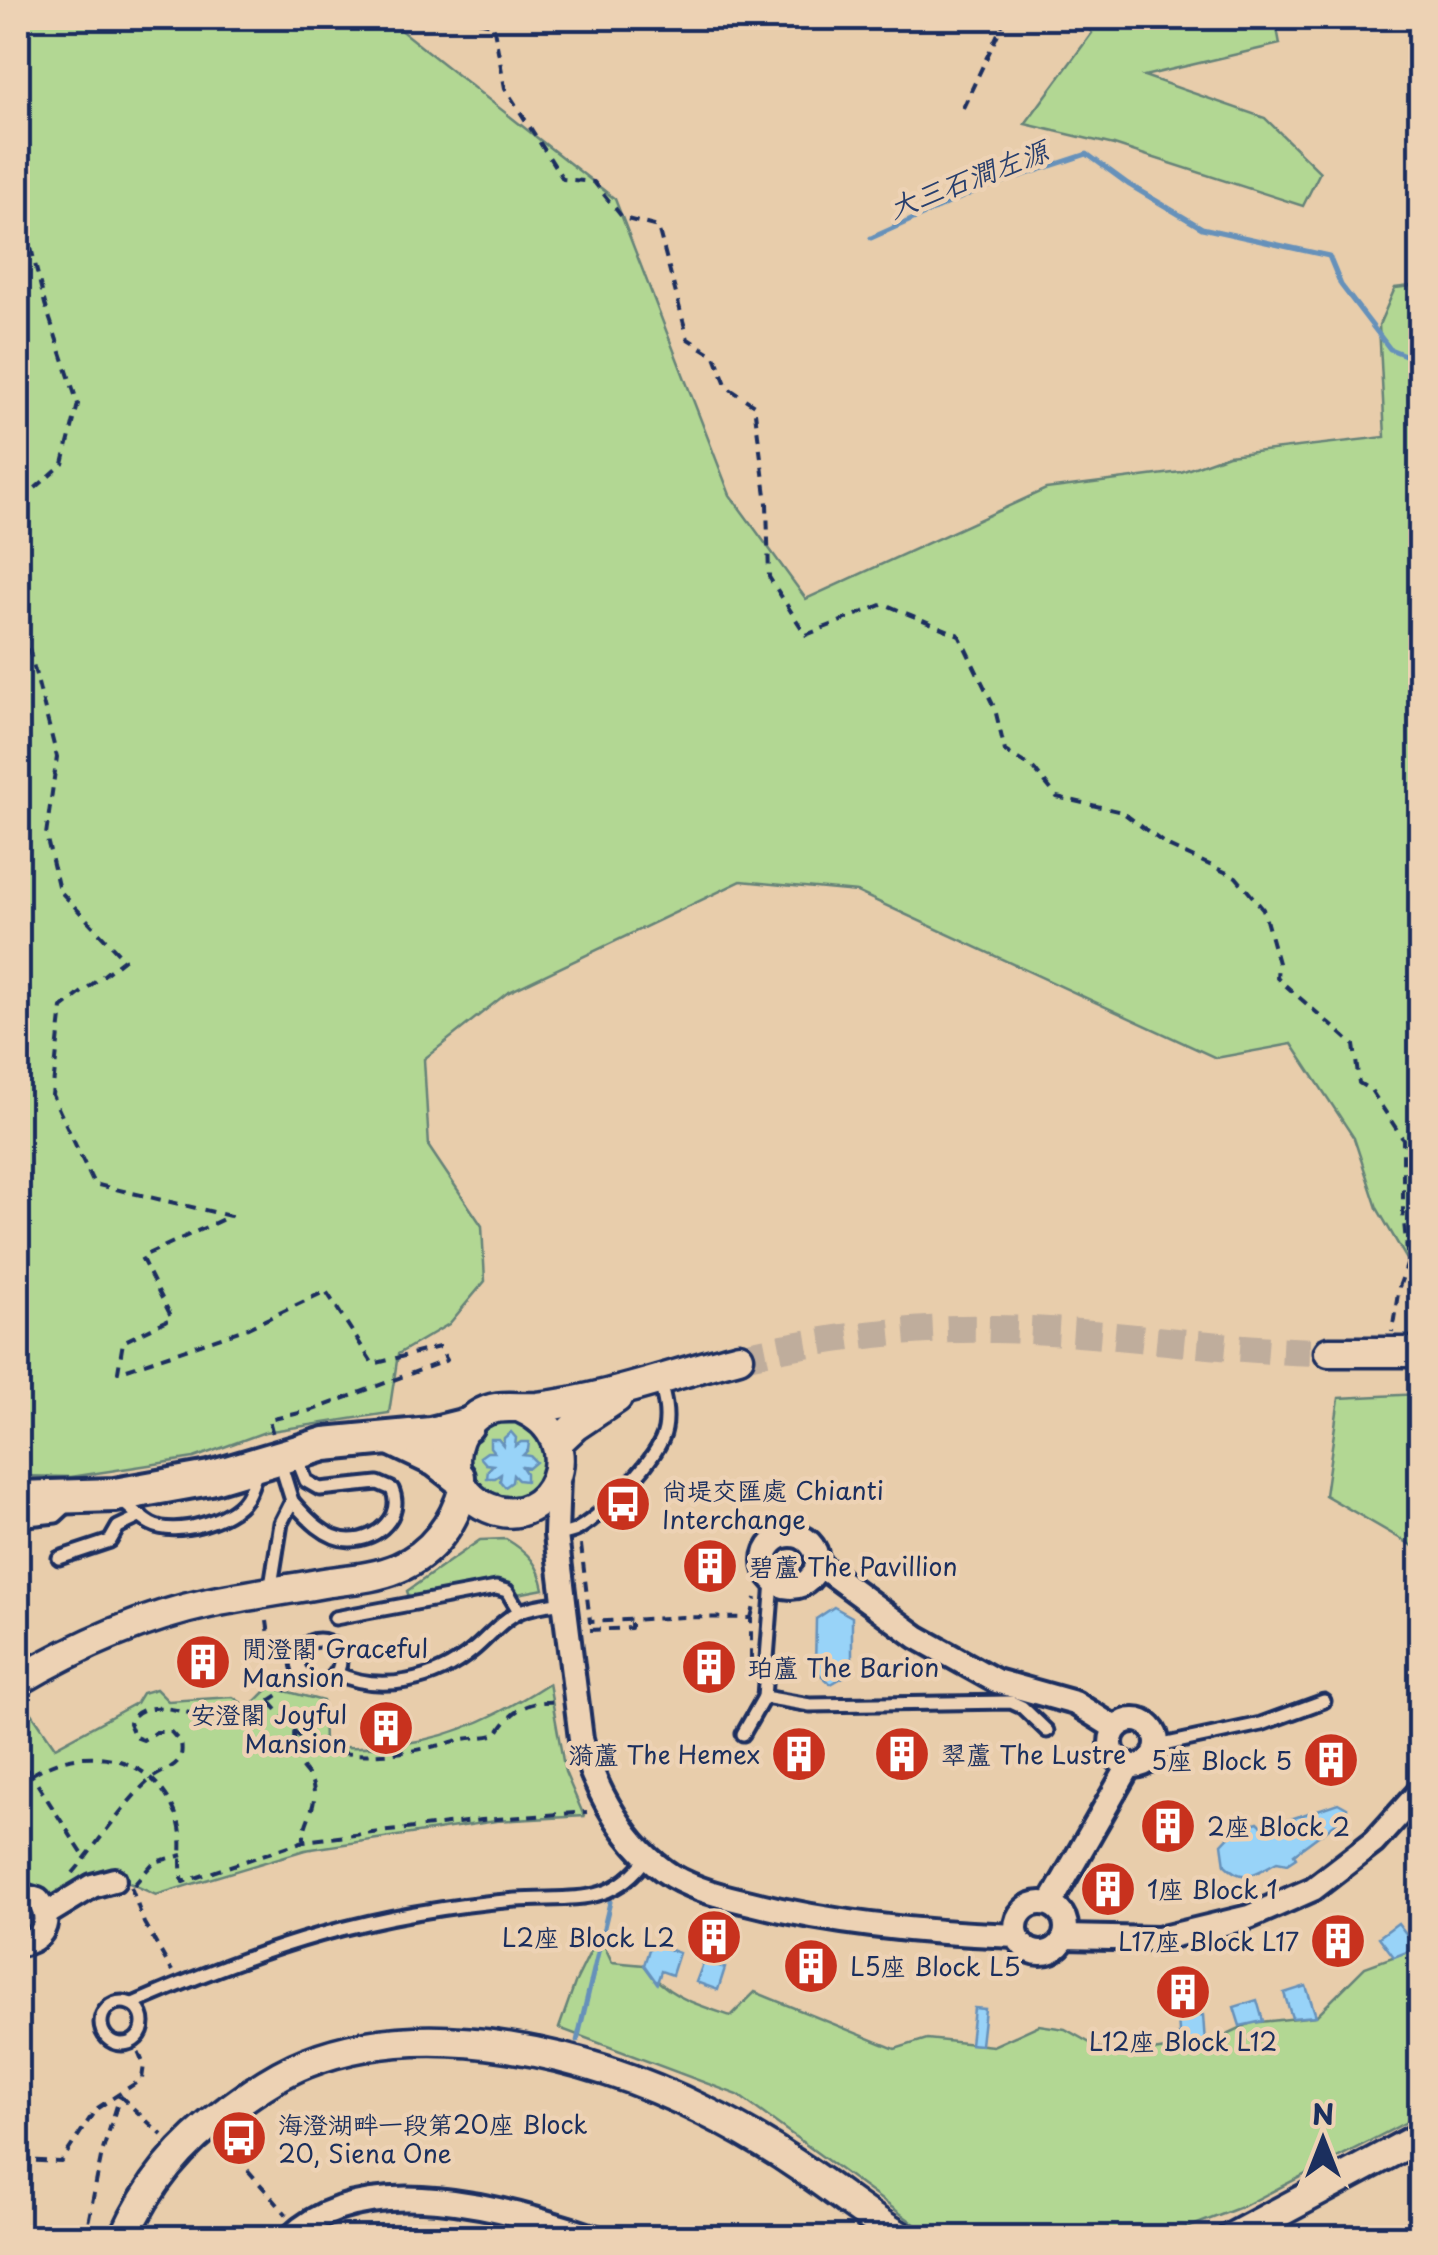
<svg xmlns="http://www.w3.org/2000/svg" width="1438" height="2255" font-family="'Playpen Sans','LXGW WenKai TC',sans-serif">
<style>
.green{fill:#b2d793;stroke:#668378;stroke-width:2.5}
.water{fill:#98d3f8;stroke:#6691ba;stroke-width:2.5}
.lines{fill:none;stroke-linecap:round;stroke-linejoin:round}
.stream{stroke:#6691ba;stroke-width:5}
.tertiary-tunnel{stroke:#bfad9c;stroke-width:28;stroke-dasharray:28 14;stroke-linecap:butt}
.service-casing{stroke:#1b2f5e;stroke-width:19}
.minor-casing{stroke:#1b2f5e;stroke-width:30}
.tertiary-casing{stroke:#1b2f5e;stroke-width:35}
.secondary-casing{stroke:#1b2f5e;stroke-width:40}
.path{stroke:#1b2f5e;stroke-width:4;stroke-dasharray:10 8;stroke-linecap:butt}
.service{stroke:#edd2b4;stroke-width:11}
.minor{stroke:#edd2b4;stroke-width:22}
.tertiary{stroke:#edd2b4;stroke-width:28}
.secondary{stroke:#edd2b4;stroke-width:32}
.labels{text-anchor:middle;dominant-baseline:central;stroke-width:9;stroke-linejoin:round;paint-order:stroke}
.poi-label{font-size:25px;fill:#1b2f5e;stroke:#edd2b4;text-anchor:start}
.water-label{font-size:28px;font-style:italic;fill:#283f6d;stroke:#edd2b4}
</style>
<rect width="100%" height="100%" fill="#e8cdab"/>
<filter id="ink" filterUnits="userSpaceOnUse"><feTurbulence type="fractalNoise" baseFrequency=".01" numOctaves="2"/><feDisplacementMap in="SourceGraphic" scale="20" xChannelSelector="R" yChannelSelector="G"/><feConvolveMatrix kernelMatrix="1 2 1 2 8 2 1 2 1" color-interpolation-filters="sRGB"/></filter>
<g filter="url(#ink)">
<g class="green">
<path d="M18,18H385L615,199L730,495L806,599L1046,489L1181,472L1228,455L1385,437L1379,325L1395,288L1420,285V1282L1377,1208L1354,1138L1292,1044L1216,1058L857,892L741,881L507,993L424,1059L429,1147L482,1226L485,1281L449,1324L398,1354L389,1413L265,1432L194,1458L71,1477L18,1476Z"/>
<path d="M1079,18H1275L1280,44L1144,76L1265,118L1320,172L1303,206L1114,145L1025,124L1092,33Z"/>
<path d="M1420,1394V1550L1325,1495L1339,1398Z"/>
<circle cx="508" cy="1460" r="38"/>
<path d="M506,1539C528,1552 539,1564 544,1589L517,1594L512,1586L494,1581L409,1597L407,1591L480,1540Z"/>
<path d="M549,1683L565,1772L584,1816L496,1821L305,1850L156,1895L105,1872L49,1898L24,1879L18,1883V1711L27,1706L55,1747L136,1703L142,1693L156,1689L168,1701L233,1697L249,1708L270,1687L323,1701L324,1746C413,1753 475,1731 549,1683Z"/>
<path d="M599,1934L612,1962L644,1965C667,1997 695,2004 731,2016L755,1992L895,2049L927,2039L993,2046L1039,2025L1065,2029L1115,2057L1210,2042L1251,2023L1316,2016L1365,1967L1420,1947V2115L1244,2206L1164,2237H942L927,2233L738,2095L559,2028L575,1983Z"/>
</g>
<g class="water">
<path d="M511,1432L516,1438L515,1446L521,1442H529L528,1450L523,1455L530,1456L536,1462L529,1468L522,1467L526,1473V1481L518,1480L513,1475L512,1482L505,1487L500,1481L501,1474L495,1478H487L488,1470L493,1465L486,1464L480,1457L487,1452H494L490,1447V1439H498L503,1445L504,1438Z"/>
<path d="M834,1607L852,1617V1672L831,1684L815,1670L816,1619Z"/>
<path d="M1338,1803L1347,1808L1344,1817L1294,1854L1296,1858L1287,1864L1277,1862C1257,1872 1245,1885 1225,1865L1222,1844L1237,1828L1258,1822L1264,1828Z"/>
<path d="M1398,1923L1417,1948L1394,1957L1379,1937Z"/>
<path d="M651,1943L679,1953L672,1975L661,1971L657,1983L644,1965Z"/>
<path d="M704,1961L725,1968L718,1990L696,1982Z"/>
<path d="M1306,1986L1316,2016L1292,2018L1284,1993Z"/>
<path d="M1257,2000L1263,2021L1240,2026L1234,2007Z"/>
<path d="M974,2008L985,2009L981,2045L970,2044Z"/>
<path d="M1203,2015L1205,2043L1180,2047L1178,2017Z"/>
</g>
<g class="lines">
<g class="stream">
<path d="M871,238L978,190L1087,154L1128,184L1202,228L1329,256L1341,285L1390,349L1420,361"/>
<path d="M577,2041L610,1902"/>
</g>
<path class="tertiary-tunnel" d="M739,1357C824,1338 908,1327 995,1329C1107,1330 1217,1351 1329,1352"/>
<g class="service-casing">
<g id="service">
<path d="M120,1499C129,1507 140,1518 151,1524C175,1537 231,1521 246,1498C251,1490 254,1478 258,1469"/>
<path d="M292,1501C306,1517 326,1540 350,1540C378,1540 404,1515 392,1489L378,1483L320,1489L306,1481L297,1458"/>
<path d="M18,1520L56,1516L69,1504"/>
<path d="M556,1535C563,1534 572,1533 578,1529C604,1513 660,1458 665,1429C668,1413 664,1397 660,1382"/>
<path d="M59,1558L110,1541L118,1527L141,1516"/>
<path d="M773,1581L764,1697L810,1705L1011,1702L1022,1707L1047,1731"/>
<path d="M270,1592L281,1523L292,1501L280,1462"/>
<path d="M335,1618L496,1588L507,1591L519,1611"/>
<circle cx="319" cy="1661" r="21"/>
<path d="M336,1673C381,1694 436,1681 473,1650C489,1637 502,1619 521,1611C535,1605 551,1604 566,1602"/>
<path d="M743,1734L764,1697"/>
<path d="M1158,1746L1261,1724L1324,1701"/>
<circle cx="122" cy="2023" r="21"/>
<path d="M133,2004C266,1946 371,1912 516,1900C570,1896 612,1908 647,1857"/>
</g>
</g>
<g class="minor-casing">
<g id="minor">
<path d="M558,1475L556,1535L581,1739C594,1790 627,1848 672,1876C696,1890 725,1897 751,1903C838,1925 927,1933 1016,1936"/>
<circle cx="791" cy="1561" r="26"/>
<path d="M818,1564L917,1637L996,1681L1075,1703L1115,1728"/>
<circle cx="1134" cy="1743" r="23"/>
<path d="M18,1894L38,1900C54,1920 43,1942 18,1944"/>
<circle cx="1041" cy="1928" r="25"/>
<path d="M1050,1904L1129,1766"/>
<path d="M46,1914L92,1886L114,1880"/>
<path d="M1065,1937L1158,1939L1249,1917L1313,1889L1374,1842L1420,1791"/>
<path d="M290,2238C363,2166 511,2209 596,2238"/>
</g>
</g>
<g class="tertiary-casing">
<g id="tertiary">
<path d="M1329,1352H1420"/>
<path d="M523,1409C592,1440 550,1534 489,1508C472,1501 460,1487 456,1469C452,1448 461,1427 478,1415C497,1402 517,1409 538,1407C606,1399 673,1374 739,1357"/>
<path d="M558,1442L575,1426L617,1398"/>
<path d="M18,1681C77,1646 141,1618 209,1603C249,1595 290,1589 330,1582C353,1579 377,1577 398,1568C432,1554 454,1523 464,1488"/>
<path d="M124,2238C148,2184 181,2144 228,2110C253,2091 278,2074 306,2063C429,2014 591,2054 704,2111C739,2128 771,2147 803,2169C836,2191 868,2218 903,2238"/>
<path d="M1231,2238L1420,2137"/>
</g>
</g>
<g class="secondary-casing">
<g id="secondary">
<path d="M392,1439L436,1460L458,1477"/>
<path d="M18,1498L115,1495L210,1478L325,1444L431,1434L467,1425"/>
</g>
</g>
<g class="path">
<path d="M461,18L493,24L505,88L563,179L594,182L623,218L658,227L688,339L715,356L727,387L754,405L767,503L769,577L806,635L884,604L959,635L995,709L1005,751L1034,769L1057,797L1122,812L1168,846L1236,877L1263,909L1278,963L1277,978L1354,1045L1359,1083L1371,1090L1403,1139V1212L1408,1262L1399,1287L1392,1332"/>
<path d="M963,108L1002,25L1011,18"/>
<path d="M18,195L45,304L78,404L63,464L18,503"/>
<path d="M18,614L23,625L57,757L46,835L59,890L124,959L62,1008L52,1095L94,1184L230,1216L141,1257L172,1318L123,1342L118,1372L248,1328L326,1291L373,1364L439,1347L447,1360L313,1410L269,1420L273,1435"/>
<path d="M581,1545L590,1622L683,1617L751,1618V1659"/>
<path d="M751,1618L756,1598"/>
<path d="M267,1621L269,1635L300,1652"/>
<path d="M590,1630L631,1628V1620"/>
<path d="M269,1701L305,1677"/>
<path d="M294,1733C295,1742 294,1756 300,1765C306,1775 313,1778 314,1792C316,1810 303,1822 304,1839"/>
<path d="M18,1754L85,1858"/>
<path d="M18,1785C70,1739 154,1748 178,1820C185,1841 178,1862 183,1882L304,1841L482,1820L587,1812"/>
<path d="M73,1873C93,1850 133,1790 155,1776C170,1767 185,1764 181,1743L171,1732H156L143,1740L135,1737L129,1723C146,1690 199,1721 226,1720C243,1719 255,1710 269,1701C283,1715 295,1737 312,1745C351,1763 420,1752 459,1740C471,1737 484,1738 497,1734C512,1709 529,1700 558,1702"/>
<path d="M134,1885L154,1862L183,1855"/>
<path d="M131,1887L144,1923L172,1971"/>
<path d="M120,2096L162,2135"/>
<path d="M224,2143L287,2215"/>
<path d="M18,2160L61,2162L96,2109L142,2079L144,2065L134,2041"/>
<path d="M85,2238L102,2153L120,2096"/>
</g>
<use href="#service" class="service"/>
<use href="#minor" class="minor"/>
<use href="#tertiary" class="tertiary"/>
<use href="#secondary" class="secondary"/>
</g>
</g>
<defs>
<g id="bus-disc" transform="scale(2.875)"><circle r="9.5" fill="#c8321e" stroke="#edd2b4"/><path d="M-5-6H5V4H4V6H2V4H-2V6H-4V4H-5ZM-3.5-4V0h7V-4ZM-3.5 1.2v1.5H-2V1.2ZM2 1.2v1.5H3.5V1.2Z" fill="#fff"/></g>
<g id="building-disc" transform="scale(2.875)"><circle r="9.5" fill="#c8321e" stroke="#edd2b4"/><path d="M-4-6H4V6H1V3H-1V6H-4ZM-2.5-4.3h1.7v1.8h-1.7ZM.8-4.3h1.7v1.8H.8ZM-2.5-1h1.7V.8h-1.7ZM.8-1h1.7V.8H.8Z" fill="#fff"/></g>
</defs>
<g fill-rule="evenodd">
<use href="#bus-disc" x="623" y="1504"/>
<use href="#building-disc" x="710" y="1566"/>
<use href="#building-disc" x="203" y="1662"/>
<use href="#building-disc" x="709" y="1667"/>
<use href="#building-disc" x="386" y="1728"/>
<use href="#building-disc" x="799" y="1754"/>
<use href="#building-disc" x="902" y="1754"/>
<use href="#building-disc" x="1331" y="1760"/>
<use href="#building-disc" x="1168" y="1826"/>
<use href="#building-disc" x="1108" y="1889"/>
<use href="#building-disc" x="714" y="1937"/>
<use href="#building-disc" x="1338" y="1941"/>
<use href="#building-disc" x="811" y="1966"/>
<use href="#building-disc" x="1183" y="1992"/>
<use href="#bus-disc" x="239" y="2138"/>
</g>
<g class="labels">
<g class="poi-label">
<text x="662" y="1490">尚堤交匯處 Chianti<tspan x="662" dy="29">Interchange</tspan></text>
<text x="749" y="1566">碧蘆 The Pavillion</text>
<text x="242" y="1648">閒澄閣 Graceful<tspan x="242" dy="29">Mansion</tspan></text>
<text x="748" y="1667">珀蘆 The Barion</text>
<text x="347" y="1714" text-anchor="end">安澄閣 Joyful<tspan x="347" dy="29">Mansion</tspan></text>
<text x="760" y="1754" text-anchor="end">漪蘆 The Hemex</text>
<text x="941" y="1754">翠蘆 The Lustre</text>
<text x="1292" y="1760" text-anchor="end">5座 Block 5</text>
<text x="1207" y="1826">2座 Block 2</text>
<text x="1147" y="1889">1座 Block 1</text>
<text x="675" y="1937" text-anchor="end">L2座 Block L2</text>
<text x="1299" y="1941" text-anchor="end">L17座 Block L17</text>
<text x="850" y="1966">L5座 Block L5</text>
<text x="1183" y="2041" text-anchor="middle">L12座 Block L12</text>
<text x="278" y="2124">海澄湖畔一段第20座 Block<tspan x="278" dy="29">20, Siena One</tspan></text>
</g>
<g class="water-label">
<text transform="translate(968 178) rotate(-21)">大三石澗左源</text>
</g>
</g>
<rect width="1438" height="2255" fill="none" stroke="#edd2b4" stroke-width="60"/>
<rect x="30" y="30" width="1378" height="2195" fill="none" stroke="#1b2f5e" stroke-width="4" filter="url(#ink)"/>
<g transform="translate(1323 2140)" stroke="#edd2b4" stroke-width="8" paint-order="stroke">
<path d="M0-8L18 38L0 25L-18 38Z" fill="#1b2f5e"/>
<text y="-15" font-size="28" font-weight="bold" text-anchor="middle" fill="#1b2f5e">N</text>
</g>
</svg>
